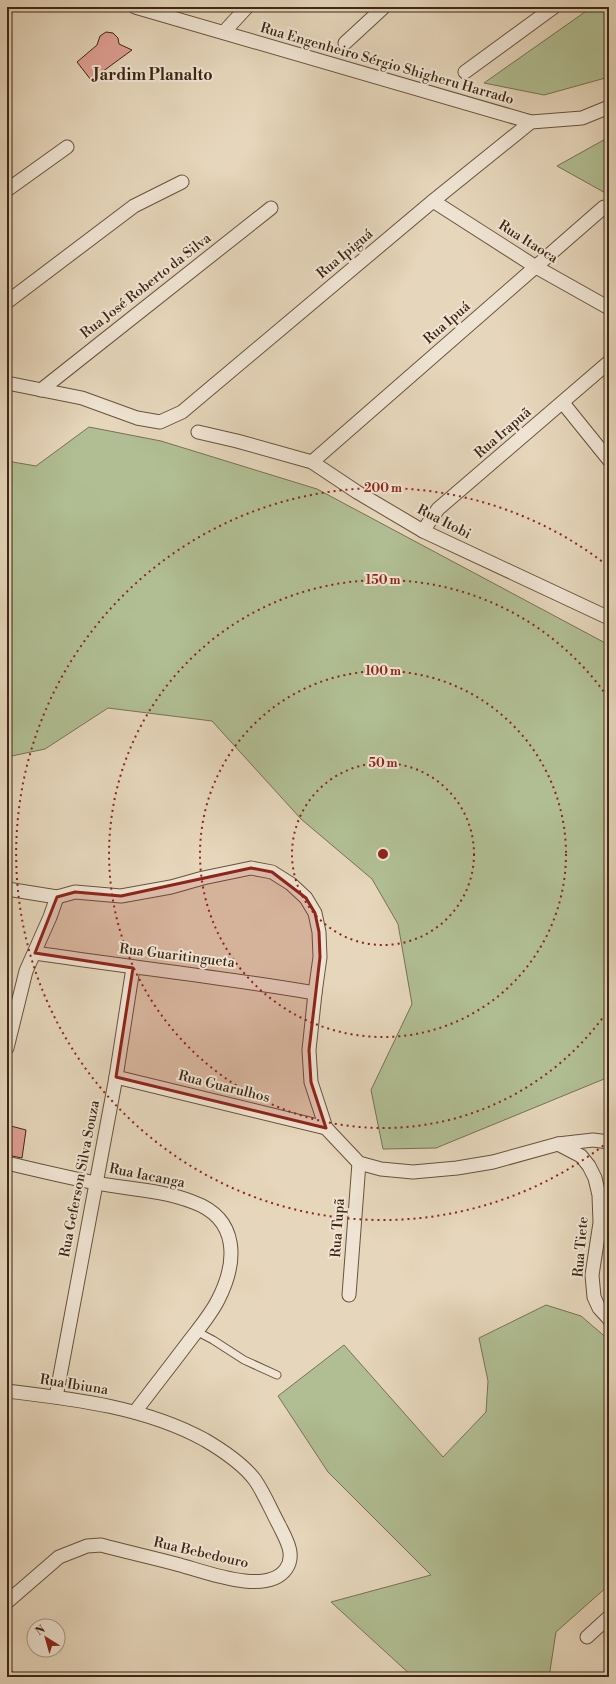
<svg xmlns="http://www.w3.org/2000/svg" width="616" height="1684" font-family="'Libre Bodoni',serif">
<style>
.green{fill:#b1be93;stroke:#777254}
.building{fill:#df9f92;stroke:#3d2714}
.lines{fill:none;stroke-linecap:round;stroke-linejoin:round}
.service-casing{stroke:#67533e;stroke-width:9}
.minor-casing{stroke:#67533e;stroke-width:15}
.service{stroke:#efe4d3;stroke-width:7}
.minor{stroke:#efe4d3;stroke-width:13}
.marked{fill:#8f2418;fill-opacity:0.2;stroke:#8f2418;stroke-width:3;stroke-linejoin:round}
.ring{fill:none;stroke:#8f2418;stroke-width:2;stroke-dasharray:2 4}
.labels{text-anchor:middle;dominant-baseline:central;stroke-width:4;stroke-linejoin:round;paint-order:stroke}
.street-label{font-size:14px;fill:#3d2714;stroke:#efe4d3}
.quarter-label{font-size:16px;font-weight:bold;fill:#3d2714;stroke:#efe4d3}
.centre{fill:#8f2418;stroke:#efe4d3;stroke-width:2}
.ring-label{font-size:12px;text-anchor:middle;font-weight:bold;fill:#8f2418;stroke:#efe4d3;stroke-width:4;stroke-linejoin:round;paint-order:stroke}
</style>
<rect width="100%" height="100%" fill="#e6d6bb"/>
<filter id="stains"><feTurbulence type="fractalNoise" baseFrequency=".005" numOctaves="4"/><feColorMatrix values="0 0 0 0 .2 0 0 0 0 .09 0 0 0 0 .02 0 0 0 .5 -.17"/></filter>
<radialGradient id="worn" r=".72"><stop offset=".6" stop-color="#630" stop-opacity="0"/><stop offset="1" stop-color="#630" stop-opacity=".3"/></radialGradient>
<g class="green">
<path d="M592,7H609V77L544,95L484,83Z"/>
<path d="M609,137V195L557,166Z"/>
<path d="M89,427L161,441L317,489L609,645V1077L436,1148L383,1149L371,1090L412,1004L398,924L372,879L301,819L212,721L108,708L45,749L7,757V461L36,466Z"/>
<path d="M546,1305L581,1316L609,1340V1585L556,1632L549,1677H413L331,1602L431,1575L328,1472L278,1396L344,1345L443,1457L486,1412L488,1381L479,1338Z"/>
</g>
<g class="building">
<path d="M106,32L113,33L118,38L119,44L132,50L91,80L77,62L97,45L100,36Z"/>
<path d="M7,1125L26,1130L22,1158L7,1155Z"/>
</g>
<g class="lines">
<g class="service-casing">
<path id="service" d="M196,1331L213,1340L244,1360L277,1375"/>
</g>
<g class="minor-casing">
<g id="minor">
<path d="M135,7L531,122L582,118L609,107"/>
<path d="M224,32L247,7"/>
<path d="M345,43L384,7"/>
<path d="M465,72L554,7"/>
<path d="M7,190L67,147"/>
<path d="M433,201L536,267L609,308"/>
<path d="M7,302L134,206L182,182"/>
<path d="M7,383L82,398L137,418L160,422L182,412L433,201L531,122"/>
<path d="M41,390L271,208"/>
<path d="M563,403L609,460"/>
<path d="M198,432L237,441L312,462L357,492L423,531L609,618"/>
<path d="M312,462L604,207"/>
<path d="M423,531L438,509L609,362"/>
<path d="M7,889L57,897L75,892L121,896L171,887L203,878L251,868L272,872L291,884L306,898L315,913L319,932L320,957L315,993L309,1050L311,1082L326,1128L359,1163L381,1169L413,1172L457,1168L493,1162L558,1144L593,1140L609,1142"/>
<path d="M35,953C128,967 222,977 315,993"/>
<path d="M7,1048L26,971L50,917L57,897"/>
<path d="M116,1077L326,1128"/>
<path d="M558,1144L581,1156L589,1166L595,1178L599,1195L600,1223L592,1275L594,1297L599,1308L609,1319"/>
<path d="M7,1163C36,1170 66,1177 96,1183C128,1189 162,1190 193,1202C240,1219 237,1263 218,1300C211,1314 200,1327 190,1340C172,1364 153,1388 135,1412"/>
<path d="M349,1295L359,1163"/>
<path d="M7,1391C74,1399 145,1407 205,1440C222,1450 243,1464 255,1480C264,1493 271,1510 279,1525C286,1539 296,1555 286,1569C267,1596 206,1572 180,1565C154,1558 127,1552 101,1545L87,1546L59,1557L7,1602"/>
<path d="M56,1397L116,1077L133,968"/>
<path d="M587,1637L609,1617"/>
<path d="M7,1677H8"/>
</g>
</g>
<use href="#service" class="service"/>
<use href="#minor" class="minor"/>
</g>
<path class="marked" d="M251,868L272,872L306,898L315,913L319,932L320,957L309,1050L311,1082L326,1128L116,1077L133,968L35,953L57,897L75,892L121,896Z"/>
<g class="ring">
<circle cx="383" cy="854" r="91"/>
<circle cx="383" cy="854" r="183"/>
<path d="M609 1009A274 274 0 1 1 609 699"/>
<path d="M608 1142A366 366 0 1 1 608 566"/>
</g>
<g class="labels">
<g class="street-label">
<text transform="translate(387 64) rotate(16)">Rua Engenheiro Sérgio Shigheru Harrado</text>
<text transform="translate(528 242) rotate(32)">Rua Itaoca</text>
<text transform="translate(345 254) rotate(-40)">Rua Ipiguá</text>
<text transform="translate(146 286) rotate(-38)">Rua José Roberto da Silva</text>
<text transform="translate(447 323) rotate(-41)">Rua Ipuá</text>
<text transform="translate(503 433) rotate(-41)">Rua Irapuã</text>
<text transform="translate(444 522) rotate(27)">Rua Itobi</text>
<text transform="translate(177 956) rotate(7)">Rua Guaritingueta</text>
<text transform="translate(224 1087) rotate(14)">Rua Guarulhos</text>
<text transform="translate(147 1176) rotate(11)">Rua Iacanga</text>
<text transform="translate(80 1179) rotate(-79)">Rua Geferson Silva Souza</text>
<text transform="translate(338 1228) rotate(-86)">Rua Tupã</text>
<text transform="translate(581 1247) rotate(-85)">Rua Tiete</text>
<text transform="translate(74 1385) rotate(9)">Rua Ibiuna</text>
<text transform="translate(201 1553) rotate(13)">Rua Bebedouro</text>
</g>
<g class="quarter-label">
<text x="153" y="75">Jardim Planalto</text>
</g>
</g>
<circle cx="383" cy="854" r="6" class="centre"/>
<g class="ring-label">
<text x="383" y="492">200 m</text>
<text x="383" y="584">150 m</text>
<text x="383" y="675">100 m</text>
<text x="383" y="767">50 m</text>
</g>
<rect width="616" height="1684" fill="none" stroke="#e6d6bb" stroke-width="24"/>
<rect x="8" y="8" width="600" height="1668" fill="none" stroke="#3d2714" stroke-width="2"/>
<rect x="12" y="12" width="592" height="1660" fill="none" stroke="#3d2714"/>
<g transform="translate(46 1638) rotate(323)"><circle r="19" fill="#efe4d3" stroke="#a89887"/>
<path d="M0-3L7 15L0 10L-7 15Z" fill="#8f2418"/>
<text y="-6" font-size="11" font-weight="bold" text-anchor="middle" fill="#3d2714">N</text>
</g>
<rect width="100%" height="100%" filter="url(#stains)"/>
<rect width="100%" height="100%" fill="url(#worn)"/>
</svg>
